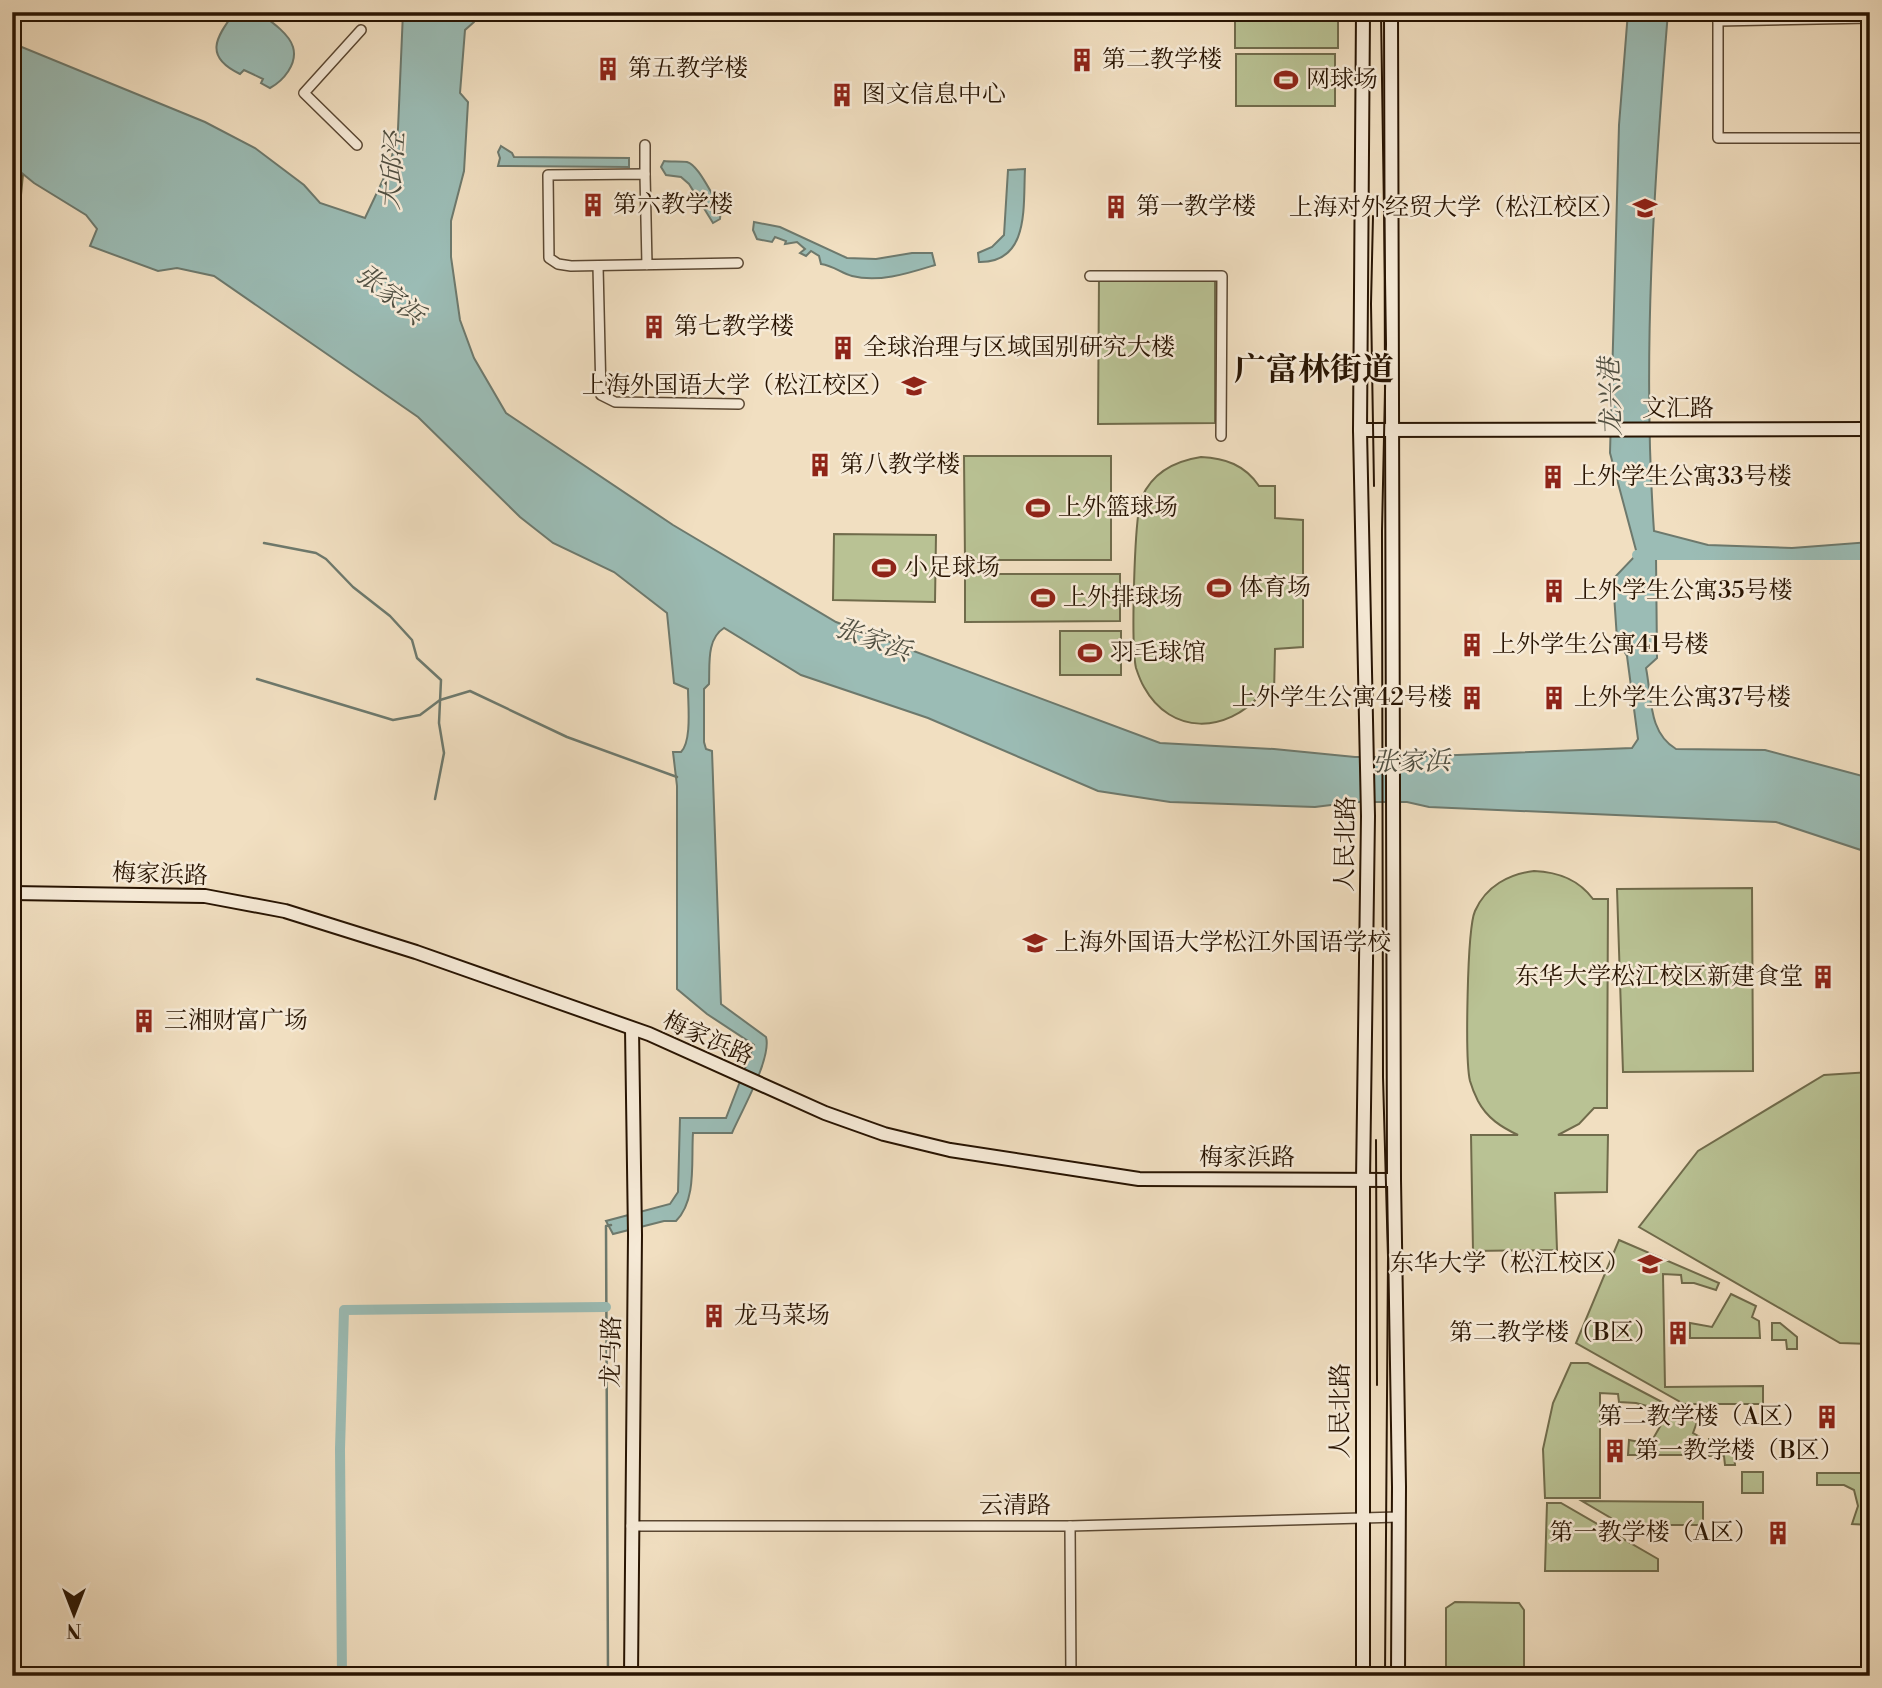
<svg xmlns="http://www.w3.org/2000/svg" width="1882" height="1688" font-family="'Libre Bodoni','Noto Serif SC',serif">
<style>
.green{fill:#b9c294;stroke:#706b4b;stroke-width:2}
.water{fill:#9bbcb5;stroke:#6d796d;stroke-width:2}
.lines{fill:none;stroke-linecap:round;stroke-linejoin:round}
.stream{stroke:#6d796d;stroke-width:2.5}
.canal{stroke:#9bbcb5;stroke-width:10}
.street-casing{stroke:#5a4732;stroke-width:12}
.secondary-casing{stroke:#281402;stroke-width:16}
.street{stroke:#f6ead7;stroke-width:9}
.secondary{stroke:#f6ead7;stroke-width:12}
.tram{stroke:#281402;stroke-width:2}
.labels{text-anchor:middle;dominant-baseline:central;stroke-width:5;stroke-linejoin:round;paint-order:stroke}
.poi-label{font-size:24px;fill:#281402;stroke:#f6ead7;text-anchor:start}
.street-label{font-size:24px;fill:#281402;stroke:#f6ead7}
.water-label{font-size:26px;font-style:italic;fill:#504f41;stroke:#f6ead7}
.district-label{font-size:32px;font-weight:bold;fill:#281402;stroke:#f6ead7}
</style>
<rect width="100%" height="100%" fill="#f1dfc1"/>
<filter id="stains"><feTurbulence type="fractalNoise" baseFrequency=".00286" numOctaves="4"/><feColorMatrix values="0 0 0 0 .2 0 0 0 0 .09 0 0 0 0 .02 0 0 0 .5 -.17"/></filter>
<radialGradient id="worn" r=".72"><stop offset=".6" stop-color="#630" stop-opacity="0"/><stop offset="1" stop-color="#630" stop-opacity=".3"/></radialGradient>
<g class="green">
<rect x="1235" y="12" width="103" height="36"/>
<rect x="1236" y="54" width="99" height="52"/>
<path d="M12,165L23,174L12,290Z"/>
<path d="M1099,278L1215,279V423L1098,424Z"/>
<path d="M964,456H1111V560H965Z"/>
<path d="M1201,457C1225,458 1245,465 1259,486H1275V518L1303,520V647L1275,649L1274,694L1260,695C1227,733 1171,736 1144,687C1141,682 1138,674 1136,668C1131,646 1134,515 1142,497C1153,472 1175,461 1201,457Z"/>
<path d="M834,534L936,535L935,602L833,600Z"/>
<path d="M965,574H1120V621L965,622Z"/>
<rect x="1060" y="631" width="61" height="44"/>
<path d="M1534,871C1558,872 1578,879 1593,899H1608L1607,1108H1594L1579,1124L1558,1135H1608L1607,1192L1555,1193L1557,1250L1473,1251L1471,1135H1518C1501,1127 1487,1118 1478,1101C1475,1095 1472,1088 1470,1081C1465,1060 1467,929 1475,911C1486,886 1509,874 1534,871Z"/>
<path d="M1752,888L1753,1071L1623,1072L1617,889Z"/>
<path d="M1870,1072V1344L1840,1343L1639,1227L1698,1151L1824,1075Z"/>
<path d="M1619,1240L1719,1283L1716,1290L1694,1283H1682L1681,1275L1663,1274L1665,1387L1763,1386V1404H1684L1576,1343Z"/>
<path d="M1731,1294L1756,1306L1752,1317L1759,1321L1760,1338H1690V1323L1712,1327Z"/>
<path d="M1772,1323H1780L1797,1337V1349H1787L1786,1340H1772Z"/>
<path d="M1571,1363H1588L1662,1402L1658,1409L1636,1403L1619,1402L1618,1394L1600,1393V1498H1545L1543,1449L1553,1403Z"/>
<path d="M1669,1411L1697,1422L1693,1433L1702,1438L1701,1455H1628L1629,1440L1650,1444Z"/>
<path d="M1709,1439H1717L1734,1453L1735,1465H1725L1724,1456H1709Z"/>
<rect x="1742" y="1472" width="21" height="21"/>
<path d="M1817,1473H1870V1507H1867V1514L1870,1515V1525L1852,1524L1858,1506L1854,1490L1844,1485H1817Z"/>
<path d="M1582,1501L1703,1502V1525H1623Z"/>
<path d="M1547,1503H1561L1658,1559V1571H1545Z"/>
<path d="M1455,1602L1519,1603L1524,1610V1676H1446V1608Z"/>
</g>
<g class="water">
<path d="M235,12H258C269,20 289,33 293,47C298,64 283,81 270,88L261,83L263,79L244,70L240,74C204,57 215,38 235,12Z"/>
<path d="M403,12H475L474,22L465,30L460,93L468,102L464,171L451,221V257L460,320L474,358L506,413L673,525L836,622L1160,743L1274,749L1355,757H1407L1632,748L1638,739L1627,656L1617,639L1613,579L1637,554L1610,453L1619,125L1628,12H1668C1654,183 1642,360 1654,531L1708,545L1792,548L1870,542V554L1656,555L1657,658L1646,668C1652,698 1648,732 1676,749L1765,750L1870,778V853L1776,822L1429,807L1407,802H1355L1315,807L1170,802L1098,791L928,718L801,675L724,628C706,639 710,666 709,684L704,689V742L706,749L712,751L721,1004L766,1037C772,1058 741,1112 732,1133H693C691,1161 697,1200 676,1221H664L613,1234L606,1221L670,1204L678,1192L680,1118H726L754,1045L707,1014L677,989V786L673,752H681C692,741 688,705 688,689L674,683L667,613L614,572L553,543L520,517L418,417L214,276L177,268L158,271L90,246L97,229L86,215L34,183L12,165V43L205,122L255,148L304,185L320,203L365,218L390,165L398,129Z"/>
<path d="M501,146L512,153L514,157L629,158V167L498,166L500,158L498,152Z"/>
<path d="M664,161C671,162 680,161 687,162C699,165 712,197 721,207L720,219L713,223L689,184L681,177L666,175L661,167Z"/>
<path d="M1025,169C1023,206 1030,263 979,262L978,253L992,247L1004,235L1008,170Z"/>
<path d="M754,222L780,227L847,258L876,259L912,253H932L935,265C909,273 879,283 852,276C841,273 834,266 821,264L819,256L811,251L806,256L800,253L805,249L797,242L785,244L786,241L775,237L772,242L757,239L753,230Z"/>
</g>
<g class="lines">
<g class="stream">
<path d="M264,543L316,553L326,559L353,587L390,616L412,640L417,658L441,680L439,723L444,753L435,799"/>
<path d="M257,679L393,720L420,715L440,700L470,691L567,737L677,777"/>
<path d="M608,1676L606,1226L611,1225"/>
</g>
<g class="canal">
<path d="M1637,555H1870"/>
<path d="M342,1676L340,1449L344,1310L606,1307"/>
</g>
<g class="street-casing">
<g id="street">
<path d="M1718,12V138H1870"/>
<path d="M1718,21L1870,18"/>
<path d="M357,145L304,93L361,30"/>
<path d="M645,174V145"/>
<path d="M647,265L645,174L548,175L549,258L558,264L571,266L738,263"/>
<path d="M598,266L601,395L615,402L739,404"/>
<path d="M1090,276H1222L1221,436"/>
<path d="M631,1526H1070L1399,1517"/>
<path d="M1070,1526L1071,1676"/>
</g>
</g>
<g class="secondary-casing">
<g id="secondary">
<path d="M1391,12L1394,1180L1399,1487L1398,1676"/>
<path d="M1360,430L1870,429"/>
<path d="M12,893L205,896L285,911L416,952L649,1034L825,1113L884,1134L950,1150L1139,1179L1394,1180"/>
<path d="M631,1676L635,1235L632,1029"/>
<path d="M1363,1676V1180L1368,816L1360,430L1363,12"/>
</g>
</g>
<use href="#street" class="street"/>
<use href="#secondary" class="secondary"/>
<g class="tram">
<path d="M1381,12L1386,344L1382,531L1383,1077L1388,1257L1385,1676"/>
<path d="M1373,216L1371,304L1374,486"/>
<path d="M1376,1140L1377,1385"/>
</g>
</g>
<defs>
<g id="building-bare" transform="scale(1.89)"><path d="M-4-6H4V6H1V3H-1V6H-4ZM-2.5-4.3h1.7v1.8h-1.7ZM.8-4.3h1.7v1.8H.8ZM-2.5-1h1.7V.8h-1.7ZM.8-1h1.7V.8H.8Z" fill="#8f2418" stroke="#f6ead7" stroke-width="2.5" paint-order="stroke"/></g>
<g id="stadium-bare" transform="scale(1.89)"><path d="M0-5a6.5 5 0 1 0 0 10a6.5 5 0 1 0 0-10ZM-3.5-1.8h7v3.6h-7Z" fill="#8f2418" stroke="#f6ead7" stroke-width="2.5" paint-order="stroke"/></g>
<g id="university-bare" transform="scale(1.89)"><path d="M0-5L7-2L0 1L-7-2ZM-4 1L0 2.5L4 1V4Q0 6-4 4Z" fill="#8f2418" stroke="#f6ead7" stroke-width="2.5" paint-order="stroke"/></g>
<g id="school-bare" transform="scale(1.89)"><path d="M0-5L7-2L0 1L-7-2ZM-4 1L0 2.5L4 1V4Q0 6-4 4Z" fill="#8f2418" stroke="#f6ead7" stroke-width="2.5" paint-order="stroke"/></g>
</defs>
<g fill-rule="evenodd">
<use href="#building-bare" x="1082" y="60"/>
<use href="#building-bare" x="608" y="69"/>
<use href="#stadium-bare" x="1286" y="80"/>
<use href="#building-bare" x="842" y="95"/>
<use href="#building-bare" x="593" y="205"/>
<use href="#building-bare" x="1116" y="207"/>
<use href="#university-bare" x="1645" y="208"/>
<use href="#building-bare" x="654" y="327"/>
<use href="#building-bare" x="843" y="348"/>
<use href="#university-bare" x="914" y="386"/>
<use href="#building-bare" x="820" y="465"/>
<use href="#building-bare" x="1553" y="477"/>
<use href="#stadium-bare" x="1038" y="508"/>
<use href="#stadium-bare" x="884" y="568"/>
<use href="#stadium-bare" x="1219" y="588"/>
<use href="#building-bare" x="1554" y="591"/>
<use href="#stadium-bare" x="1043" y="598"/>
<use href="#building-bare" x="1472" y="645"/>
<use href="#stadium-bare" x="1090" y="653"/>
<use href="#building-bare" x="1472" y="698"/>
<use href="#building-bare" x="1554" y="698"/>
<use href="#school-bare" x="1035" y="943"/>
<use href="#building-bare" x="1823" y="977"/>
<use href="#building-bare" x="144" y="1021"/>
<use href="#university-bare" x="1650" y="1264"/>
<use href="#building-bare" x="714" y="1316"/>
<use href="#building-bare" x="1678" y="1333"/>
<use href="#building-bare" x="1827" y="1417"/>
<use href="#building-bare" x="1615" y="1451"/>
<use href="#building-bare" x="1778" y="1533"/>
</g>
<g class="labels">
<g class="poi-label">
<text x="1102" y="60">第二教学楼</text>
<text x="628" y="69">第五教学楼</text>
<text x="1306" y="80">网球场</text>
<text x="862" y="95">图文信息中心</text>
<text x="613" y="205">第六教学楼</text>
<text x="1136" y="207">第一教学楼</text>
<text x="1625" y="208" text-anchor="end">上海对外经贸大学（松江校区）</text>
<text x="674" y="327">第七教学楼</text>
<text x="863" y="348">全球治理与区域国别研究大楼</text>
<text x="894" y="386" text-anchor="end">上海外国语大学（松江校区）</text>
<text x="840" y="465">第八教学楼</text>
<text x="1573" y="477">上外学生公寓33号楼</text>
<text x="1058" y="508">上外篮球场</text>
<text x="904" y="568">小足球场</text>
<text x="1239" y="588">体育场</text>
<text x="1574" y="591">上外学生公寓35号楼</text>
<text x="1063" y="598">上外排球场</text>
<text x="1492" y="645">上外学生公寓41号楼</text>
<text x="1110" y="653">羽毛球馆</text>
<text x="1452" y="698" text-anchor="end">上外学生公寓42号楼</text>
<text x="1574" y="698">上外学生公寓37号楼</text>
<text x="1055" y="943">上海外国语大学松江外国语学校</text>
<text x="1803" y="977" text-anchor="end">东华大学松江校区新建食堂</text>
<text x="164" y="1021">三湘财富广场</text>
<text x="1630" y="1264" text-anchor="end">东华大学（松江校区）</text>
<text x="734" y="1316">龙马菜场</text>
<text x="1658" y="1333" text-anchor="end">第二教学楼（B区）</text>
<text x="1807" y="1417" text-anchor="end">第二教学楼（A区）</text>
<text x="1635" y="1451">第一教学楼（B区）</text>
<text x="1758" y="1533" text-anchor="end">第一教学楼（A区）</text>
</g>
<g class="street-label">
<text x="1678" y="409">文汇路</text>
<text transform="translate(1346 844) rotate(-89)">人民北路</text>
<text transform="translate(160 875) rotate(2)">梅家浜路</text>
<text transform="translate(708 1039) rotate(24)">梅家浜路</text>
<text x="1247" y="1158">梅家浜路</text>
<text transform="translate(612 1352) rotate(-89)">龙马路</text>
<text transform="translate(1341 1411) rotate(-90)">人民北路</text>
<text x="1015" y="1506">云清路</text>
</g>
<g class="water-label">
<text transform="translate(393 171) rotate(-86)">大邱泾</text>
<text transform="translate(390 295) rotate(38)">张家浜</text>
<text transform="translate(1611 397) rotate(-92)">龙兴港</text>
<text transform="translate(873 640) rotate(20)">张家浜</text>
<text transform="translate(1411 762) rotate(-1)">张家浜</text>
</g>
<g class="district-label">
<text x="1314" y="370">广富林街道</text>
</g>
</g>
<rect width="1882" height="1688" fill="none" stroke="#f1dfc1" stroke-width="42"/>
<rect x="14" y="14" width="1854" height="1660" fill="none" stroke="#281402" stroke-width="3.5"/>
<rect x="21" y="21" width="1840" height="1646" fill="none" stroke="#281402" stroke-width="2"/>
<g transform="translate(74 1614) rotate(180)" stroke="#f6ead7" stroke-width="5" paint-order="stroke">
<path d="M0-5L12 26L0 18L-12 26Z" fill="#281402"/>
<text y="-10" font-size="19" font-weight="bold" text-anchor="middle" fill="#281402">N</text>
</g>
<rect width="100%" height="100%" filter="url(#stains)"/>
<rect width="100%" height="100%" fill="url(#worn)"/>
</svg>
